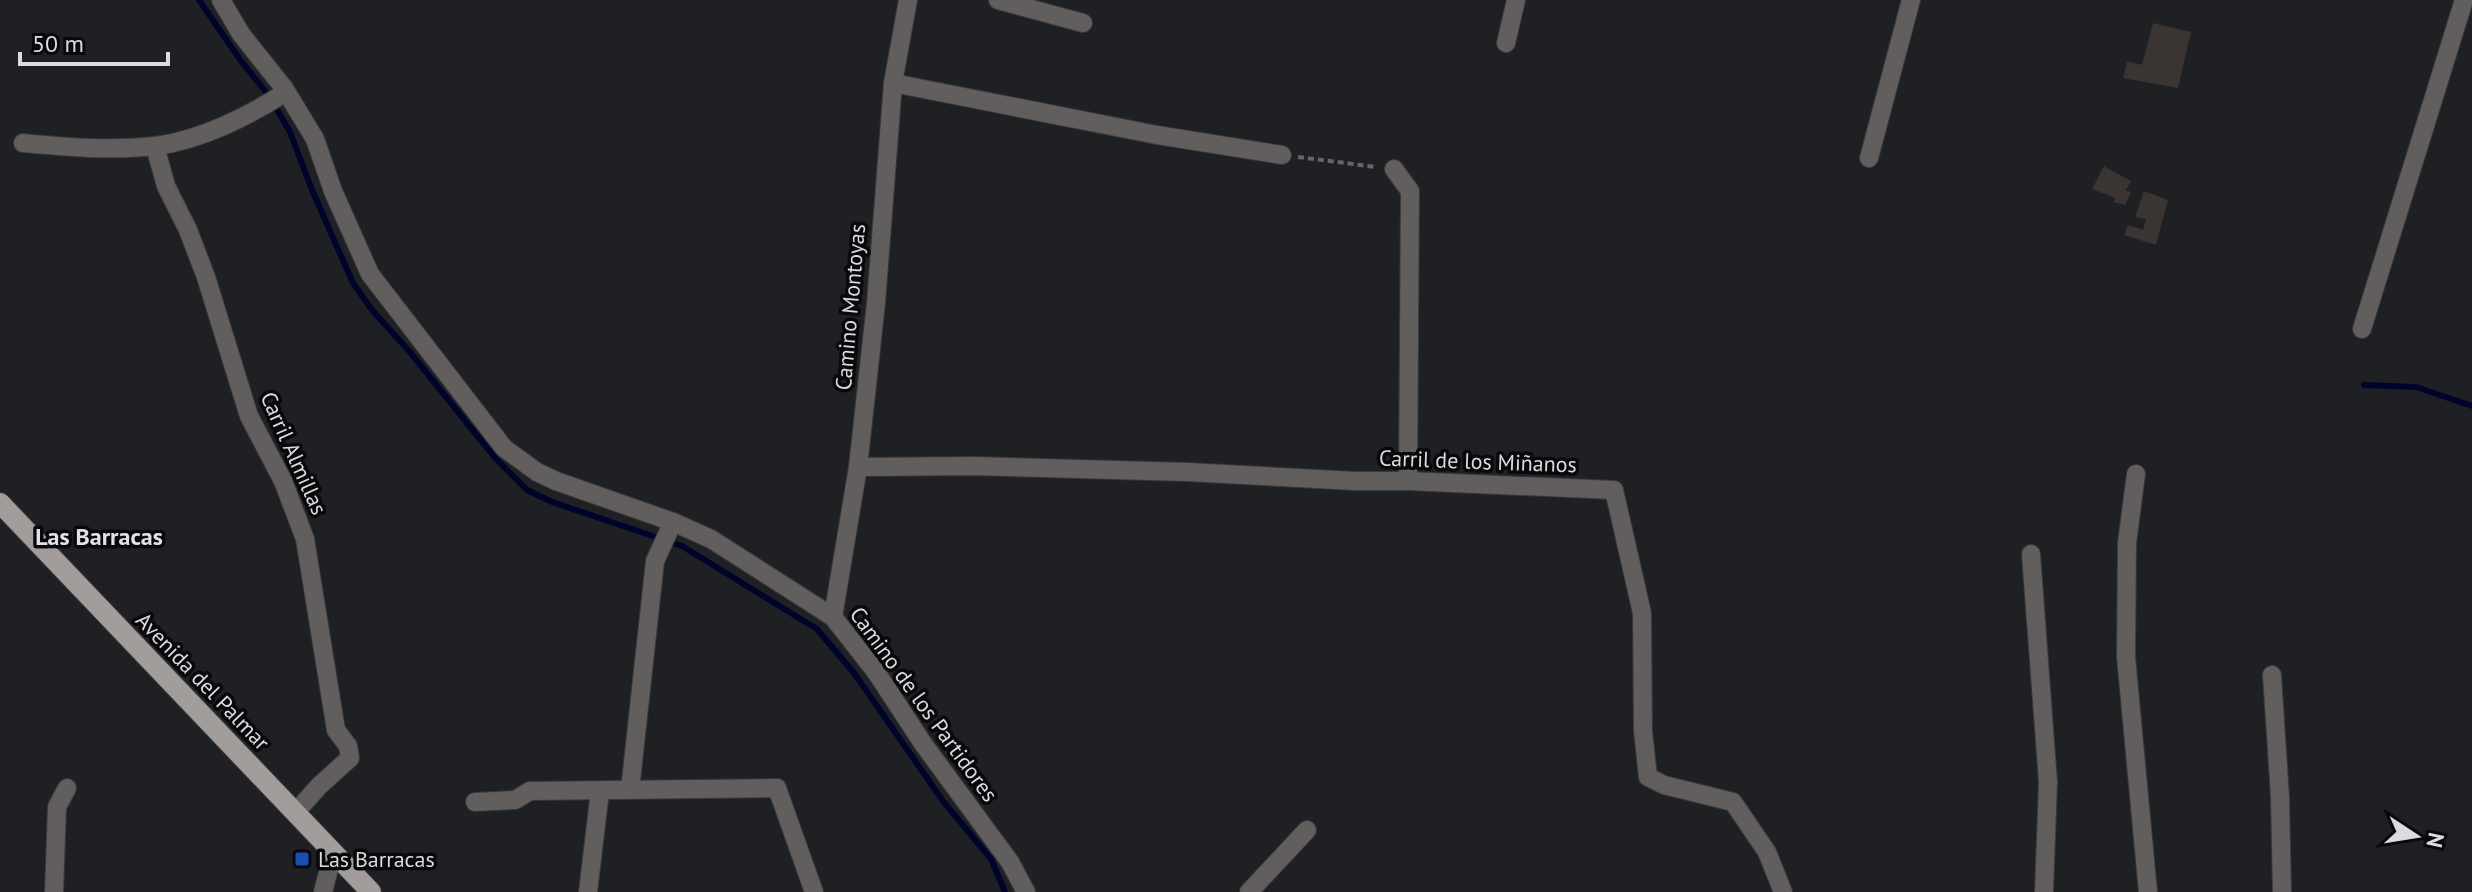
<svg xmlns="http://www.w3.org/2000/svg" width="2472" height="892" font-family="'PT Sans',sans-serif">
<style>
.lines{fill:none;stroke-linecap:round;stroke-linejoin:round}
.stream{stroke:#00042b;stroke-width:6}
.building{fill:#3a3532}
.street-casing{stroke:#383a3e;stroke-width:20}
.primary-casing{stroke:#383a3e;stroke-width:22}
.path{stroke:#646669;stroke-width:4;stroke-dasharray:6 4;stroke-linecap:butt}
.street{stroke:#615e5d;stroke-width:18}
.primary{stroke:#a29c9a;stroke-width:20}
.transit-dot{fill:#1a4fb4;stroke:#09090b;stroke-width:3}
.labels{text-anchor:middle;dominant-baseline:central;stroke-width:7;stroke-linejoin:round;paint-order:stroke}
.street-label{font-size:22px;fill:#d9dbde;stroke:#09090b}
.poi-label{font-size:22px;fill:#d9dbde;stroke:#09090b;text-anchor:start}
.neighbourhood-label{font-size:24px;font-weight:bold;fill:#e0e2e9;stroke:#09090b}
</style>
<rect width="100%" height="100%" fill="#1e2024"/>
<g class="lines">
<g class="stream">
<path d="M199,0L241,61L269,96L290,132L312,190L353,283L372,310L409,351L496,459L527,490L552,502L682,546L817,629L854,673L943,801L991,859L1005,892"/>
<path d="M2364,385L2416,387L2472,406"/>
</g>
</g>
<g class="building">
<path d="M2153,23L2191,32L2178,88L2123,78L2127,61L2142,65Z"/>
<path d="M2104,166L2131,181L2126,190L2131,193L2125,205L2114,202L2115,198L2092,189Z"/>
<path d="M2144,191L2168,200L2156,245L2124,235L2128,225L2143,230L2146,219L2135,217Z"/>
</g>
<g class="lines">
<g class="street-casing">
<g id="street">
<path d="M221,0L241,34L284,88L315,139L333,191L370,274L504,448L537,472L556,481L673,522L711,539L833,617L876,672L924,745L1010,862L1026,892"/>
<path d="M998,0L1083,23"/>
<path d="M1506,43L1516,0"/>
<path d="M893,83L1157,135L1282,155"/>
<path d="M23,143C67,147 110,151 154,146C199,141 249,116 286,92"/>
<path d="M155,146L166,186L188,230L206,277L249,416L283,481L305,539L336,730L348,746L350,758L319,786L295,813"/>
<path d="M1869,158L1911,0"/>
<path d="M1394,169L1410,191L1408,481"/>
<path d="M2362,329L2464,0"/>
<path d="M858,467L974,466L1187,472L1355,481H1408L1614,490L1642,613L1643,731L1648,777L1664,785L1733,802L1767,852L1783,892"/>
<path d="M2136,474L2127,543L2126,657L2148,892"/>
<path d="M2031,554L2048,782L2044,892"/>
<path d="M833,617L858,467L876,303L893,83L908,0"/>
<path d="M2272,675L2280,797L2282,892"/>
<path d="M630,790L655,561L673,522"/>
<path d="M475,802L515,800L530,791L777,788L814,892"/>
<path d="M54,892L57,807L67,788"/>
<path d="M323,892L333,853"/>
<path d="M588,892L600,791"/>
<path d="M1249,892L1307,830"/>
</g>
</g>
<g class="primary-casing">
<path id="primary" d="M0,503L371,892"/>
</g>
<path class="path" d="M1298,157L1376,167"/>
<use href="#street" class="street"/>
<use href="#primary" class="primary"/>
</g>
<rect class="transit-dot" x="294" y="851" width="16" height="16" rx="4"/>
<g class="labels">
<g class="street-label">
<text transform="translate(850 307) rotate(-85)">Camino Montoyas</text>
<text transform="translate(294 453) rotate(66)">Carril Almillas</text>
<text transform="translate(1478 461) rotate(2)">Carril de los Miñanos</text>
<text transform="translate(203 681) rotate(46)">Avenida del Palmar</text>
<text transform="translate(924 704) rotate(54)">Camino de los Partidores</text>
</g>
<g class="poi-label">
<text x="318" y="859">Las Barracas</text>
</g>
<g class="neighbourhood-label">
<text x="99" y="536">Las Barracas</text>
</g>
</g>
<g transform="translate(2416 836) rotate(102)" stroke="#09090b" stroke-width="6" paint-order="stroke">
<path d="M0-6L14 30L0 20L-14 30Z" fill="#d9dbde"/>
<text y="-12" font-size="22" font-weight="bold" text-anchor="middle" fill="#d9dbde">N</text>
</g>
<path d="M20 52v12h148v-12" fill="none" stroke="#d9dbde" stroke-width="4"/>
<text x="32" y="52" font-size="24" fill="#d9dbde" stroke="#09090b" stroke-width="6" paint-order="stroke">50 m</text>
</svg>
